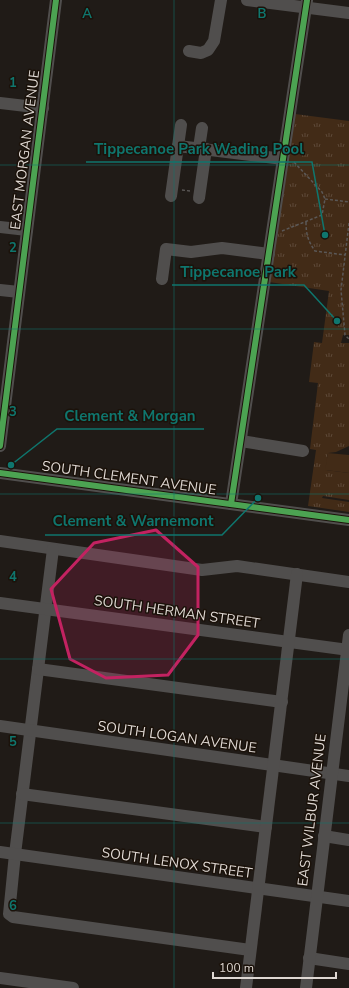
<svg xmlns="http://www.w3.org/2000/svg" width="349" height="988" font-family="'Nunito Sans',sans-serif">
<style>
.grass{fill:url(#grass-tufts)}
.pitch{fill:#422b17}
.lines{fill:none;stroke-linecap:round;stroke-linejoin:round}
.path{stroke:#5b5857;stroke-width:1.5;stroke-dasharray:3 2;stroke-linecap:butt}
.minor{stroke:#504e4d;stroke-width:12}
.cycleway-casing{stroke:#1b120a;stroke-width:8}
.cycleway{stroke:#4ca352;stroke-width:6}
.marked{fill:#c32261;fill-opacity:0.2;stroke:#c32261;stroke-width:3;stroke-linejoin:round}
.grid{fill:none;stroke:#0f766e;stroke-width:1;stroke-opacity:0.55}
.labels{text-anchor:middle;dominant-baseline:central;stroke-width:3;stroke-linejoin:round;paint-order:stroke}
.street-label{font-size:14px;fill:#dfd8d3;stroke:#1b120a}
.grid-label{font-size:13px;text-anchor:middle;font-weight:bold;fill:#0f766e;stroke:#1b120a;stroke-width:3;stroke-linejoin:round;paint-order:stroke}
.leader{fill:none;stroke:#0f766e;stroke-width:1.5}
.callout-dot{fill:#0f766e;stroke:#1b120a;stroke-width:1.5}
.callout-label{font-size:15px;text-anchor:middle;font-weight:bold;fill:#0f766e;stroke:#1b120a;stroke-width:3;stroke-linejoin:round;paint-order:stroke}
</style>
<defs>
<pattern id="grass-tufts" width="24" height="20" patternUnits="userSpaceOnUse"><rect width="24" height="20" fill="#422b17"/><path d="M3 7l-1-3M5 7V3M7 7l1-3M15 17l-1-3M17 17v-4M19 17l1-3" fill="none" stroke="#5d4938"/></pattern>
</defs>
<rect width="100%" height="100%" fill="#201b17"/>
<path class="grass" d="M295,114L349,121V335H343L341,343H349V446L336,452L328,453L326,470L349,473V500L323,496L322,498L349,502V512L308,506L316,450L310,449L318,383L309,382L314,342L322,343L329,291L269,282Z"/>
<path class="pitch" d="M328,453L349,455V473L325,470Z"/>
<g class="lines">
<g class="path">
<path d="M182,190L190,191"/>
<path d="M325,199L349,202"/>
<path d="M306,222C306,234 308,241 315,251L345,255"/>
<path d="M349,223L341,290L345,335L349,339"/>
<path d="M282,231L322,215L325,199L322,192L293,161"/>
</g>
<g class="minor">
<path d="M247,0L349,13"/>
<path d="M189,51L201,53L208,50L214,41L221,0"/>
<path d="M0,103L43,108"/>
<path d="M178,146L181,125"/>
<path d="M199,148L202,128"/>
<path d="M171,196L178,146L283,159"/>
<path d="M199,198L206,149"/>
<path d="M0,227L27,230"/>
<path d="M162,279L166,249L191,252L222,248L269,254"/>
<path d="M0,290L19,292"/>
<path d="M241,441L303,451"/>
<path d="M0,446L56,0"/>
<path d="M0,473L349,520"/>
<path d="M231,504L307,0"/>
<path d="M0,541L202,570L237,566L349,582"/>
<path d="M53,549L15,854L9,914L13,917L250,950"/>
<path d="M0,603L349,650"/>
<path d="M38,669L282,702"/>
<path d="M0,726L349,776"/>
<path d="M22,794L266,827"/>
<path d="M324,836L349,840"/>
<path d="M0,852L349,901"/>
<path d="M309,958L349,964"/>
<path d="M0,978L73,988"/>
<path d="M246,988L297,574"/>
<path d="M306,988L349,635"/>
</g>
<g class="cycleway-casing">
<g id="cycleway">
<path d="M0,446L56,0"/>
<path d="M0,473L349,520"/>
<path d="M231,504L307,0"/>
</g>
</g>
<use href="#cycleway" class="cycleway"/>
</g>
<path class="marked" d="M156,530L198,567V635L168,675L106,678L70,659L51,589L94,543Z"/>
<path class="grid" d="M174,0V988M0,165H349M0,329H349M0,494H349M0,659H349M0,823H349"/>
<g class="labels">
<g class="street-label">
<text transform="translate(25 150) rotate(-83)">EAST MORGAN AVENUE</text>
<text transform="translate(129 478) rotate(8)">SOUTH CLEMENT AVENUE</text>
<text transform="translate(177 612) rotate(8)">SOUTH HERMAN STREET</text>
<text transform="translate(177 737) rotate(8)">SOUTH LOGAN AVENUE</text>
<text transform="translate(312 810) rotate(-83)">EAST WILBUR AVENUE</text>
<text transform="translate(177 863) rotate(8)">SOUTH LENOX STREET</text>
</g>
</g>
<g class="grid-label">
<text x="87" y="18">A</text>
<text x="262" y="18">B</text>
<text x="13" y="87">1</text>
<text x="13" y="252">2</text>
<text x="13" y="416">3</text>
<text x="13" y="581">4</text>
<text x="13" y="746">5</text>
<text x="13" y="910">6</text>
</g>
<path class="leader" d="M325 235L312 162H86M337 321L304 285H172M11 465L57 429H204M258 498L222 535H45"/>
<g class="callout-dot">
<circle cx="325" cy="235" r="4"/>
<circle cx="337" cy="321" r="4"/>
<circle cx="11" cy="465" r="4"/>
<circle cx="258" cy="498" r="4"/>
</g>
<g class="callout-label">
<text x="199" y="154">Tippecanoe Park Wading Pool</text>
<text x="238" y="277">Tippecanoe Park</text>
<text x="130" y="421">Clement &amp; Morgan</text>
<text x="133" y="526">Clement &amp; Warnemont</text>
</g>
<path d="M213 972v6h123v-6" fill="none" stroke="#dfd8d3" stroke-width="2"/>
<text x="219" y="972" font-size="12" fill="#dfd8d3" stroke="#1b120a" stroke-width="3" paint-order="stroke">100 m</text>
</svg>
